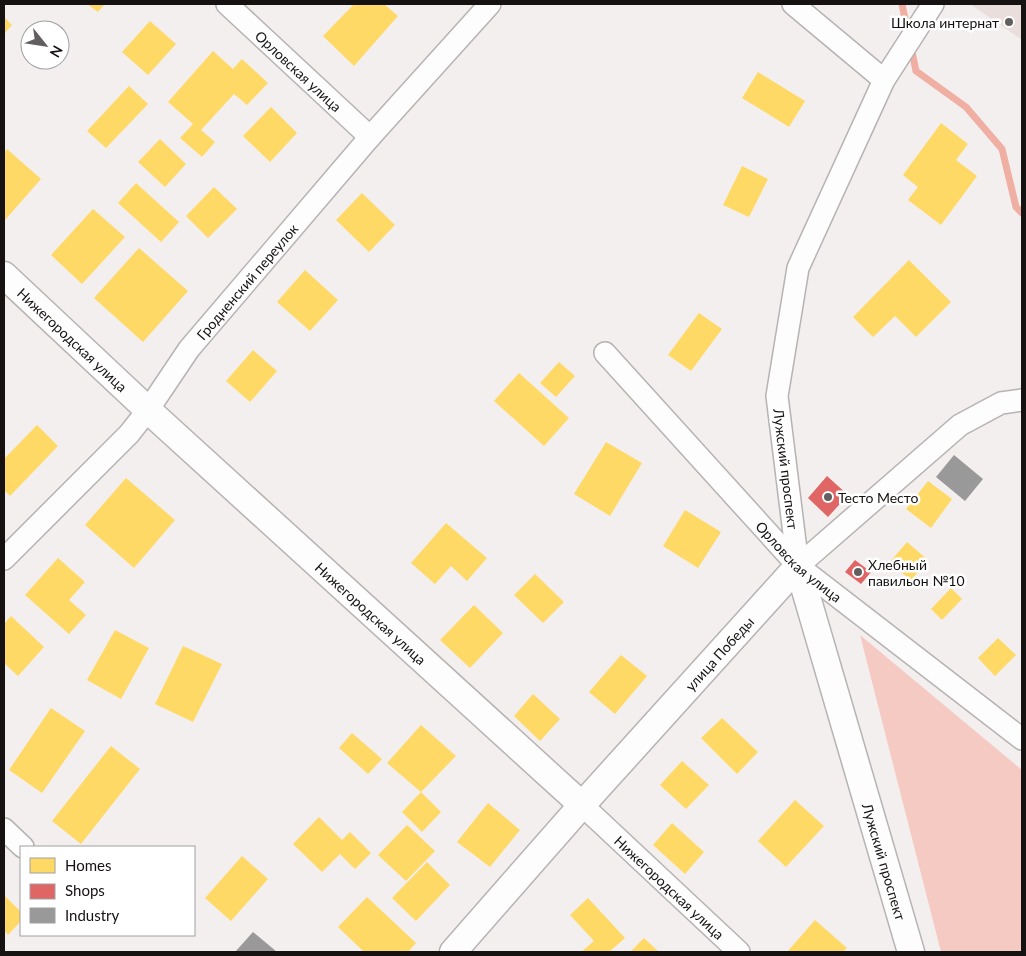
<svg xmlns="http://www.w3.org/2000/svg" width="1026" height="956" font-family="Lato,sans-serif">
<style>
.built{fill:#eadedd}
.green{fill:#f5cac2}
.homes{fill:#ffd966}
.shops{fill:#e06666}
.industry{fill:#999}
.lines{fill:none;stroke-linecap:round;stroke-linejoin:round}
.stream{stroke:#f0afa3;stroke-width:7}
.minor-casing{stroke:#b7b3b2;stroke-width:24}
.tertiary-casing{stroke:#b7b3b2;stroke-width:29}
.minor{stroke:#fdfdfd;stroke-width:21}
.tertiary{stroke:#fdfdfd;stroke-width:26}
.poi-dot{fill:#635f5f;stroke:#fff;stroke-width:2}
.labels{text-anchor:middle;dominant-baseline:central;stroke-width:5;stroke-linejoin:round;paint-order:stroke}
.poi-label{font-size:14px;fill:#151211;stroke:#fff;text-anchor:start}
.street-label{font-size:14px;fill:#151211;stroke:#fff}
</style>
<rect width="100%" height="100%" fill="#f4efef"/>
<path class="built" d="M970,4H1022V40Z"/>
<path class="green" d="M860,635L1022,770V952H941Z"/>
<g class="homes">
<path d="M87,4H105L98,12Z"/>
<path d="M354,4H384L398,16L354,66L323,36Z"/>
<path d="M4,17L12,25L4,34Z"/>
<path d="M150,21L176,44L148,75L122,52Z"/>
<path d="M213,51L233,69L242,59L268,83L247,105L234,94L201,130L215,142L202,157L180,138L193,124L168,102Z"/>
<path d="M758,72L805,101L789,127L742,98Z"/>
<path d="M129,86L148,104L106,148L87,131Z"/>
<path d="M271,107L297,133L270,162L243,136Z"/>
<path d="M941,123L968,144L956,160L977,176L941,225L908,200L918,187L903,175Z"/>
<path d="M160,139L186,164L165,187L138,162Z"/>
<path d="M7,149L41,179L5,220L4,218V153Z"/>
<path d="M742,166L768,179L749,217L723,205Z"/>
<path d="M136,183L179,222L161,242L118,203Z"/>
<path d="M214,187L237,209L208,238L186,216Z"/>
<path d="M362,193L395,225L369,252L336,220Z"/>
<path d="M93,209L125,237L82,284L51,255Z"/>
<path d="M139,248L188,291L143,342L94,298Z"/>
<path d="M909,260L951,302L916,337L895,316L873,337L853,317Z"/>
<path d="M305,270L338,300L310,331L277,302Z"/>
<path d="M699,313L722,329L691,371L668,355Z"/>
<path d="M253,350L277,371L250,402L226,381Z"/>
<path d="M559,362L575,376L556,397L540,383Z"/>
<path d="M519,373L569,418L544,446L494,401Z"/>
<path d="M37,425L58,446L10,496L4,490V459Z"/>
<path d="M606,442L642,463L610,516L574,494Z"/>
<path d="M126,478L175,520L134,568L85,525Z"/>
<path d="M928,481L952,499L931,528L906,509Z"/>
<path d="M685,510L721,532L698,568L663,546Z"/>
<path d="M446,523L487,558L467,581L451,566L435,584L411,563Z"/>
<path d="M907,542L928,560L911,580L889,563Z"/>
<path d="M58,558L85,582L69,600L86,615L69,634L25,595Z"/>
<path d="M535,574L564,602L543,623L514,595Z"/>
<path d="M951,588L962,599L942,620L931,609Z"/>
<path d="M474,605L503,633L470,668L440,640Z"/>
<path d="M11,616L44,647L18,676L4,663V624Z"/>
<path d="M115,630L149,648L121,699L87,680Z"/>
<path d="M998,638L1016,655L995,676L978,658Z"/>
<path d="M183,646L222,664L193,722L155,704Z"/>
<path d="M621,655L647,676L615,714L589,692Z"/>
<path d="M533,694L560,719L540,741L514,716Z"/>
<path d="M51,708L85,731L42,793L9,770Z"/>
<path d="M722,718L758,752L737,774L701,738Z"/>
<path d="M421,725L456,756L421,792L387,763Z"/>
<path d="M352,733L382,759L368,774L339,748Z"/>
<path d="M111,746L140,769L81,844L52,821Z"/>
<path d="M682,761L709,785L686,809L660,785Z"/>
<path d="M421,792L441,812L422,832L402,812Z"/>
<path d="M795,800L824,826L786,867L758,841Z"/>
<path d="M488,803L520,830L490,867L457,842Z"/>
<path d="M319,817L342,840L350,832L371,853L355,869L340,854L322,872L293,844Z"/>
<path d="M672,823L704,852L685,874L653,845Z"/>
<path d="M407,825L435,851L406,881L378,855Z"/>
<path d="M242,856L268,879L231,921L205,898Z"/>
<path d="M427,862L450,885L416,921L392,898Z"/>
<path d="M4,895L21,912V921L8,935L4,930Z"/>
<path d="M367,897L416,943L408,952H364L338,927Z"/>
<path d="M588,898L625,938L609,952H581L594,941L570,915Z"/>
<path d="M815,920L847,948L843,952H787Z"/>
<path d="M644,938L659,952H630Z"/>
</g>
<g class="shops">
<path d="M827,476L848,495L828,517L808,498Z"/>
<path d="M855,560L871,572L861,584L845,572Z"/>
</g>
<g class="industry">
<path d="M954,455L983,479L965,501L936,477Z"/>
<path d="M253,932L277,952H235Z"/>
</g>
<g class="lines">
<g class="stream">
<path d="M902,4L908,34"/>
<path d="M911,47L916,71L966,107L1002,149L1016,207L1022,213"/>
</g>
<g class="minor-casing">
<g id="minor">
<path id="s1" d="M227,4L370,137"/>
<path d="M793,4L884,80"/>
<path id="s2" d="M605,353L798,566L1022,739"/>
<path id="s3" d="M4,559L129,434L148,410L189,349L370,137L490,4"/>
<path d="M798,566L777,396L798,268L884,80L933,4"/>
<path d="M798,566L960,425L1001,403L1022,400"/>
<path id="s4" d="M582,805L739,952"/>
<path d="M4,829L23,847"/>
</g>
</g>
<g class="tertiary-casing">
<g id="tertiary">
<path id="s5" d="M4,275L148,410L582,805"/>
<path id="s6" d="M798,566L911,952"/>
<path id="s7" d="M453,952L582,805L798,566"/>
</g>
</g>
<use href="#minor" class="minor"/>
<use href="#tertiary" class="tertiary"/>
</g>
<g class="poi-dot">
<circle cx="1009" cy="22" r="5"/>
<circle cx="828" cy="497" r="5"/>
<circle cx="858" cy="572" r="5"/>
</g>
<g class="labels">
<g class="poi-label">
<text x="999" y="22" text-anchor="end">Школа интернат</text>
<text x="838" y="497">Тесто Место</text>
<text x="868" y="564">Хлебный<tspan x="868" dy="16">павильон №10</tspan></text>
</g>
<g class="street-label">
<text stroke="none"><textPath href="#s1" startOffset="98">Орловская улица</textPath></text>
<text stroke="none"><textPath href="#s3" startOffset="370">Гродненский переулок</textPath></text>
<text stroke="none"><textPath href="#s5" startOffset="94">Нижегородская улица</textPath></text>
<text transform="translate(786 469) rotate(83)">Лужский проспект</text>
<text stroke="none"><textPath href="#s2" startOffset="285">Орловская улица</textPath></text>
<text stroke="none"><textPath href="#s5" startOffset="499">Нижегородская улица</textPath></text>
<text stroke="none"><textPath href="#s7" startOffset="400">улица Победы</textPath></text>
<text stroke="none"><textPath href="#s6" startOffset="308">Лужский проспект</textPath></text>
<text stroke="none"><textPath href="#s4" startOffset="120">Нижегородская улица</textPath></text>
</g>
</g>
<rect width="1026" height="956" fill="none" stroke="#151211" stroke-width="10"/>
<rect x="20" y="846" width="175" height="90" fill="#ffffff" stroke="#a1a0a0"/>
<rect x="30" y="858" width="25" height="15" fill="#ffd966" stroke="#a1a0a0"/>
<text x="65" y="871" font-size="15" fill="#151211">Homes</text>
<rect x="30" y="884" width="25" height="15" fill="#e06666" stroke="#a1a0a0"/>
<text x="65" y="896" font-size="15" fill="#151211">Shops</text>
<rect x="30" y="908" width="25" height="15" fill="#999999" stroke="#a1a0a0"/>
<text x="65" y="921" font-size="15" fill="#151211">Industry</text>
<g transform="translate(45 45) rotate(120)"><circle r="24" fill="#ffffff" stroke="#a1a0a0"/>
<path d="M0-4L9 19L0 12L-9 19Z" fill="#635f5f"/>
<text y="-8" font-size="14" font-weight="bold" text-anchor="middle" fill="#151211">N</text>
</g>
</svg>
